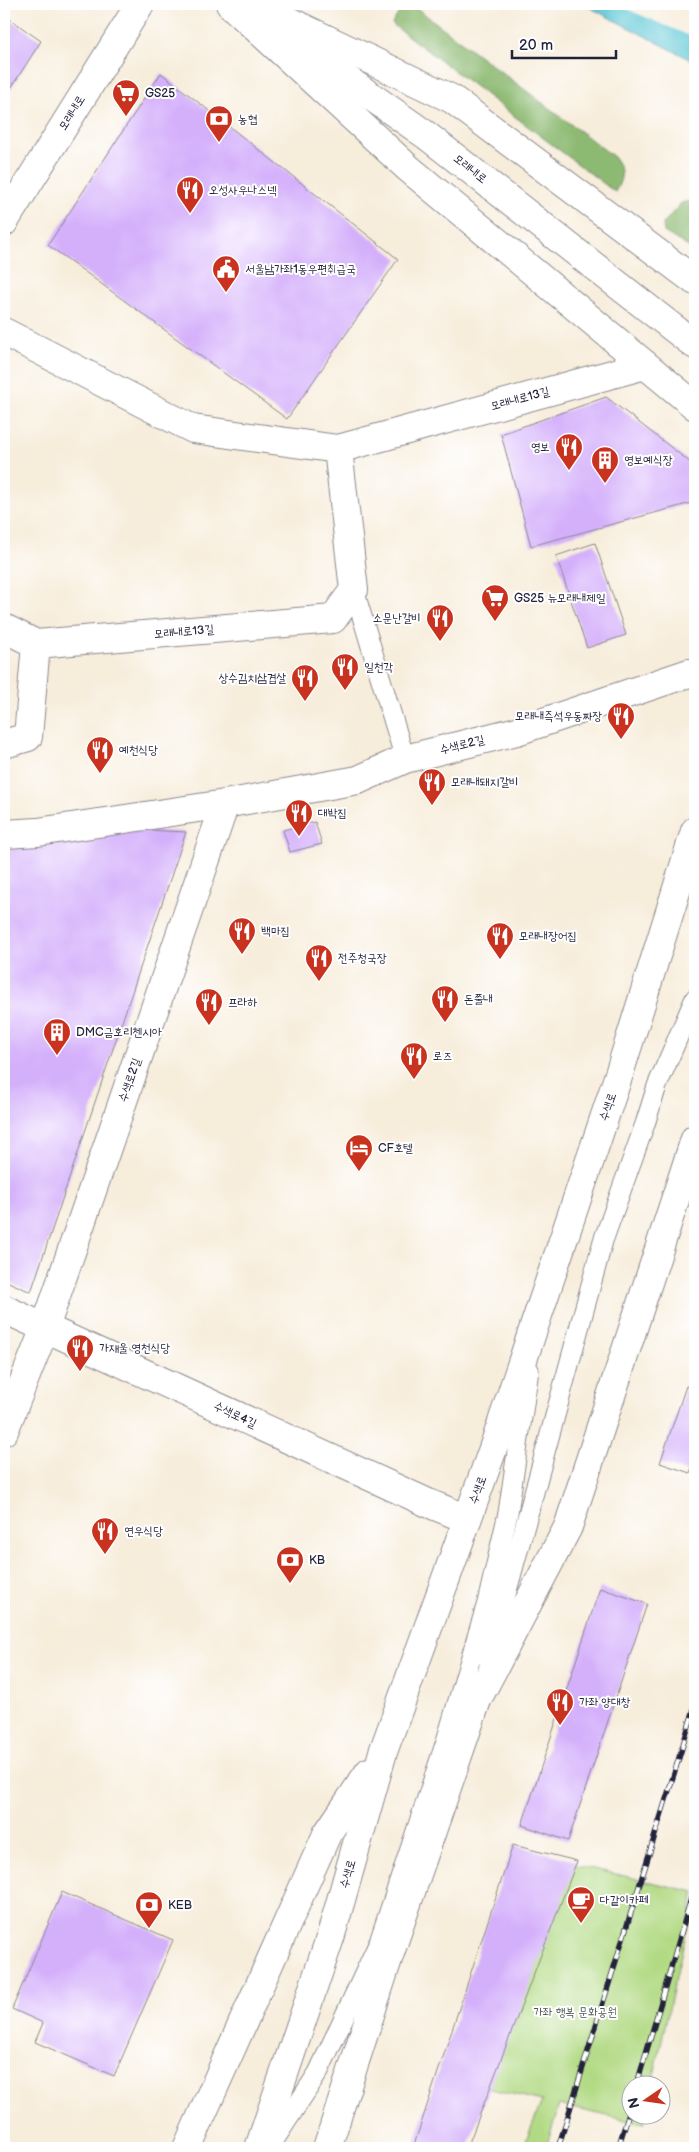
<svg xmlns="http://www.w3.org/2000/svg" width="699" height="2152" font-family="'Balsamiq Sans','Poor Story',sans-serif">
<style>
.green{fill:#b2da84;stroke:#6a7e60}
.forest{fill:#8dba72;stroke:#586e56}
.water{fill:#5cc7d6;stroke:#3f7488}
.pier{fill:#f7eddb}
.building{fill:#d4b0fb}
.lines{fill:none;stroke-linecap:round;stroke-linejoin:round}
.lane-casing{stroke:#8c888b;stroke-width:21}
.street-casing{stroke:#8c888b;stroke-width:30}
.secondary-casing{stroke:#8c888b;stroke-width:30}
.primary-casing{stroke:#8c888b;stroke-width:30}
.lane{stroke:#fff;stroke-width:19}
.street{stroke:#fff;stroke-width:28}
.secondary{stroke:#fff;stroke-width:28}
.primary{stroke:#fff;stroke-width:28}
.rail-casing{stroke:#22223b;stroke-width:5.5}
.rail{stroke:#fff;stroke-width:4;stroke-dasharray:11;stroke-linecap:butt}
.labels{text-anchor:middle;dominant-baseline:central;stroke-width:4;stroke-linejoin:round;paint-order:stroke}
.poi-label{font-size:12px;fill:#22223b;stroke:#fff;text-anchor:start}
.street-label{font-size:12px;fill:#22223b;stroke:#fff}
.park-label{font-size:12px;fill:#4d5951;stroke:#fff}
</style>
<rect width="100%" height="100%" fill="#fff"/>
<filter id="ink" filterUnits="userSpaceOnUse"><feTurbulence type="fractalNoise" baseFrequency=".02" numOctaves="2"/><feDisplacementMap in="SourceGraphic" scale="10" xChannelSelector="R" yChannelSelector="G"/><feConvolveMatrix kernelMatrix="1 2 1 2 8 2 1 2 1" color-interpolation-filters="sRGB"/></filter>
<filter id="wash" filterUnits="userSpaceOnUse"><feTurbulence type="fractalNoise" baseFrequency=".0096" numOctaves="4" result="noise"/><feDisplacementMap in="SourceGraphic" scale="20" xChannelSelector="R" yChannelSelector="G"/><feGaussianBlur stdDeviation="1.12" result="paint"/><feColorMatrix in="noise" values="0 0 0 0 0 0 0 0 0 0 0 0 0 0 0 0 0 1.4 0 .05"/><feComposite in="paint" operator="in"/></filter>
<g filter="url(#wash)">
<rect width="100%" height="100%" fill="#f7eddb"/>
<path class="green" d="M536,1856L695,1892L652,2084H632V2114L645,2115L643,2124L559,2105L546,2148H523L542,2101L453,2080Z"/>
<g class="forest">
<path d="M404,4H411L614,157C624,172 623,177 615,192L392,24Z"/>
<path d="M689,201L695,206V251L664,232L663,224L681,203Z"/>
</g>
<path class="water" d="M583,4H695V62Z"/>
<path class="pier" d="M617,4H695V38L636,13Z"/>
<g id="blocks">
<g class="building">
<path d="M4,15L41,41L4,99Z"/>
<path d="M161,73L398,259L287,419L48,245Z"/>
<path d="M606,397L695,466V502L531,546L501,434Z"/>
<path d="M595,543L626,635L587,648L556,556Z"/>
<path d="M315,822L322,844L290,852L283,830Z"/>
<path d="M4,823L186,832L31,1292L4,1280Z"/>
<path d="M686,1386L695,1389V1459L690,1473L660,1463Z"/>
<path d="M600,1588L647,1604L568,1841L522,1825Z"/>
<path d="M513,1845L577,1861L467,2148H413Z"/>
<path d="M62,1892L173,1940L114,2076L35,2042L43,2023L12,2009Z"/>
</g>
</g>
</g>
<g filter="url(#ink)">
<use href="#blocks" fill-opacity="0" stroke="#8c888b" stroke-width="1"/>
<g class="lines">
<g class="lane-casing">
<g id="lane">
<path d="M354,590L405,759"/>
<path d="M488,1660L603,1241L645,1124L657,1086L695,998"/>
<path d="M269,2148L318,2073L379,1942L446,1741L487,1603L508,1513L529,1370"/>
</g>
</g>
<g class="street-casing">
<g id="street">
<path d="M4,222L140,4"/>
<path d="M4,332L193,429L338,449L354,590L333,619L36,644L4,628"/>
<path d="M338,449L645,365"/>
<path d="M4,744L28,737L36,644"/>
<path d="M4,834L38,832L225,804L358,780L405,759L517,731L689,673L695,674"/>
<path d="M4,1309L428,1503L467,1519"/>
<path d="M4,1431L45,1328L225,804"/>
</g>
</g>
<g class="secondary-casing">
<g id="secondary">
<path d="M230,4L408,168L695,406"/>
<path d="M253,4L452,99L695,281"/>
<path d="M291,40L426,135L695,345"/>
</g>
</g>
<g class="primary-casing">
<g id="primary">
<path d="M187,2148L327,1834L369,1772"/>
<path d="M259,2148L331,1935L383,1752L495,1443L620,1071L695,831"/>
<path d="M327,2148L390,1953L477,1700L568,1527L695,1139"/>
</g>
</g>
<use href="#lane" class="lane"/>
<use href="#street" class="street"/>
<use href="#secondary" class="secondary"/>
<use href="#primary" class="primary"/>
<g class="rail-casing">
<g id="rail">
<path d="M637,2084L695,1885"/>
<path d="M558,2148L695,1706"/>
<path d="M618,2148L632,2103"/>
</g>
</g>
<use href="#rail" class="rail"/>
</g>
</g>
<defs>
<g id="supermarket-pin" transform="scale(1.4375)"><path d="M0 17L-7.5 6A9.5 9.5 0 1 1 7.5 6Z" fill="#c8321e" stroke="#fff"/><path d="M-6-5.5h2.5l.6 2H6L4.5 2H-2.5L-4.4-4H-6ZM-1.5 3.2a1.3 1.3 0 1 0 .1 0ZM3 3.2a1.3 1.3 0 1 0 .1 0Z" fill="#fff"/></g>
<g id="bank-pin" transform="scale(1.4375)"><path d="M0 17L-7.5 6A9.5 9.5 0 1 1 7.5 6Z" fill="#c8321e" stroke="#fff"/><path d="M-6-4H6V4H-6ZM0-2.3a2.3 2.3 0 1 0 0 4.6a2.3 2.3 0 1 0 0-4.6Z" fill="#fff"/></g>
<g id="restaurant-pin" transform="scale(1.4375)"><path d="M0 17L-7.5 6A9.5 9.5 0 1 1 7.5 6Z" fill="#c8321e" stroke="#fff"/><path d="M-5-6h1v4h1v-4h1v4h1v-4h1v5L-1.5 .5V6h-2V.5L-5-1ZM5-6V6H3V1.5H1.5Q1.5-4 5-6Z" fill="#fff"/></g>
<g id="civic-pin" transform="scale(1.4375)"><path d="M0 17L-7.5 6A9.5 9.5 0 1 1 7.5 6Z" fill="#c8321e" stroke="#fff"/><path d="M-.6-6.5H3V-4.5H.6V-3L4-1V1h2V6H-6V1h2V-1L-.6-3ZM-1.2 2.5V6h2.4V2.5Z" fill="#fff"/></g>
<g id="building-pin" transform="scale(1.4375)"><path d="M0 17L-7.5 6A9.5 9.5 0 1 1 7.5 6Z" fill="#c8321e" stroke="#fff"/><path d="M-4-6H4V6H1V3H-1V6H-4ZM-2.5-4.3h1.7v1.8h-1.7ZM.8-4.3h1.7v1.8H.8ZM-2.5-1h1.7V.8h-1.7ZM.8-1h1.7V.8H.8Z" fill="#fff"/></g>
<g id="hotel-pin" transform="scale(1.4375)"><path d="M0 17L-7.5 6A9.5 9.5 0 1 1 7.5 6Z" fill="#c8321e" stroke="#fff"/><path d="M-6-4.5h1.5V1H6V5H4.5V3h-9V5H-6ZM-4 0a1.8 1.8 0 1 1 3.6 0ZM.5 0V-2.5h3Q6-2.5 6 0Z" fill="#fff"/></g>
<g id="cafe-pin" transform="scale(1.4375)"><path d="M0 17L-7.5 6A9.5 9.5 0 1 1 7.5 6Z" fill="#c8321e" stroke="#fff"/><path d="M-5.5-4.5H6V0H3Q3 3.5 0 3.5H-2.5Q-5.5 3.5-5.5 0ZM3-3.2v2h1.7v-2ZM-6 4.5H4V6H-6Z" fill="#fff"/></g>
</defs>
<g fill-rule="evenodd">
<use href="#supermarket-pin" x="126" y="93"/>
<use href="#bank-pin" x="219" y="119"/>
<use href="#restaurant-pin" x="190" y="190"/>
<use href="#civic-pin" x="226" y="269"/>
<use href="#restaurant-pin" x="569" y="447"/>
<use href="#building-pin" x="605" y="460"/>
<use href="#supermarket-pin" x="495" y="598"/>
<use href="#restaurant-pin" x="440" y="618"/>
<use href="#restaurant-pin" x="345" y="667"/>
<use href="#restaurant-pin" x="305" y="678"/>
<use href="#restaurant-pin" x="621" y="716"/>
<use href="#restaurant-pin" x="100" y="750"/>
<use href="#restaurant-pin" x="432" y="782"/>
<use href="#restaurant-pin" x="299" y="813"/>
<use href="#restaurant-pin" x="242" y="931"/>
<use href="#restaurant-pin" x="500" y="936"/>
<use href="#restaurant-pin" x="319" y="958"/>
<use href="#restaurant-pin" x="445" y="999"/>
<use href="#restaurant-pin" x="209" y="1002"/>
<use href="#building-pin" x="57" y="1032"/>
<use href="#restaurant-pin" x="414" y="1056"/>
<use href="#hotel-pin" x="359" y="1148"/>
<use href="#restaurant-pin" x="80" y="1348"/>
<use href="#restaurant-pin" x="105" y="1531"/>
<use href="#bank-pin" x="290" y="1560"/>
<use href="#restaurant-pin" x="560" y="1702"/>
<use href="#cafe-pin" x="581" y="1900"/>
<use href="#bank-pin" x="149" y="1905"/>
</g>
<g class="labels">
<g class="poi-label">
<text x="145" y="93">GS25</text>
<text x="238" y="119">농협</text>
<text x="209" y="190">오성사우나스넥</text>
<text x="245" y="269">서울남가좌1동우편취급국</text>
<text x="550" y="447" text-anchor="end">영보</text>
<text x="624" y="460">영보예식장</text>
<text x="514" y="598">GS25 뉴모래내제일</text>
<text x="421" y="618" text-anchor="end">소문난갈비</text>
<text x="364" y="667">일천각</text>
<text x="286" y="678" text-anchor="end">상수김치삼겹살</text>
<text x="602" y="716" text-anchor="end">모래내즉석우동짜장</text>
<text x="119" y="750">예천식당</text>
<text x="451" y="782">모래내돼지갈비</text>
<text x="318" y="813">대박집</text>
<text x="261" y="931">백마집</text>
<text x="519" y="936">모래내장어집</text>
<text x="338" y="958">전주청국장</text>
<text x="464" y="999">돈쭐내</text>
<text x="228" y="1002">프라하</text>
<text x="76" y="1032">DMC금호리첸시아</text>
<text x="433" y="1056">로즈</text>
<text x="378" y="1148">CF호텔</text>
<text x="99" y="1348">가재울 영천식당</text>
<text x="124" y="1531">연우식당</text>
<text x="309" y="1560">KB</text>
<text x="579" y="1702">가좌 양대창</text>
<text x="600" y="1900">다같이카페</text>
<text x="168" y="1905">KEB</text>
</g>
<g class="street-label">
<text transform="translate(72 113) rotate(-58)">모래내로</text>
<text transform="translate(470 169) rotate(38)">모래내로</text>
<text transform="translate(520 399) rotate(-15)">모래내로13길</text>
<text transform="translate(184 632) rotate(-5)">모래내로13길</text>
<text transform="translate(462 745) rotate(-14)">수색로2길</text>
<text transform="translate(130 1080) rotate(-71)">수색로2길</text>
<text transform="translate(608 1107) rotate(-71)">수색로</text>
<text transform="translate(235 1415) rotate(25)">수색로4길</text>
<text transform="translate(478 1490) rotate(-70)">수색로</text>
<text transform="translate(348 1874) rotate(-74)">수색로</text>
</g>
<g class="park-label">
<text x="575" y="2012">가좌 행복 문화공원</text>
</g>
</g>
<rect width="699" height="2152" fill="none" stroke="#fff" stroke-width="20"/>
<g transform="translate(646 2100) rotate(257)"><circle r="24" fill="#ffffff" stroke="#a7a7b1"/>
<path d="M0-4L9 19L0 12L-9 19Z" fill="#c8321e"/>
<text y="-8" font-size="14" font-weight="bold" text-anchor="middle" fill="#22223b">N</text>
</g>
<path d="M512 50v8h104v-8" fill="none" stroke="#22223b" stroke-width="2.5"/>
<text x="519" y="50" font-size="15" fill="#22223b" stroke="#ffffff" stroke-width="4" paint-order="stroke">20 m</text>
</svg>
